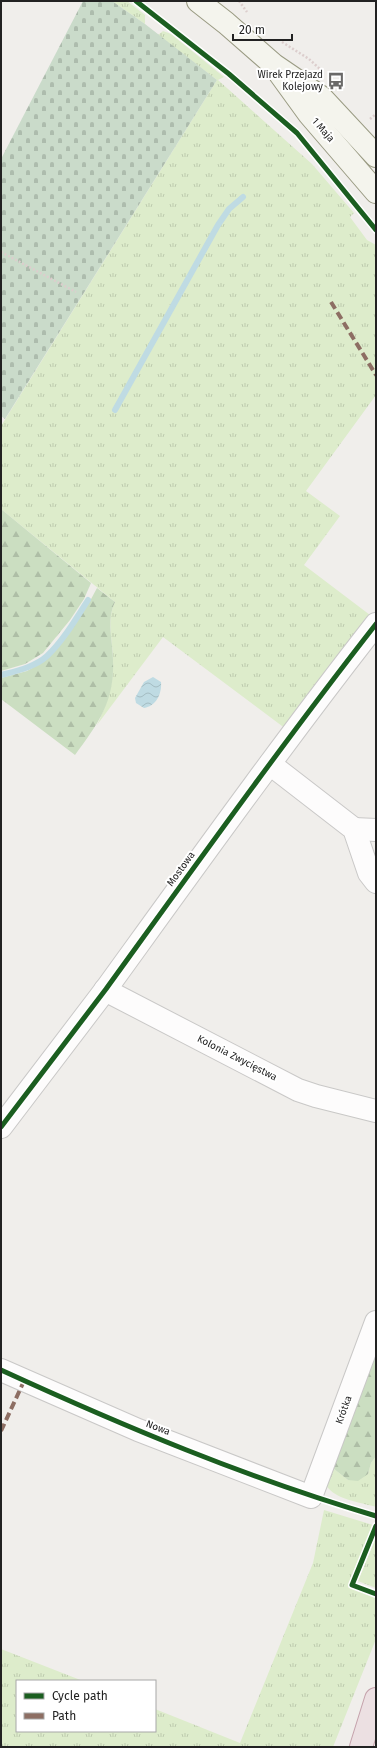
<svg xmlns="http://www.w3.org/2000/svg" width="377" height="1748" font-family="'Fira Sans',sans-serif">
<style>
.grass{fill:url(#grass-tufts)}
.forest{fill:url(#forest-firs)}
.cemetery{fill:url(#cemetery-stones)}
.water{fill:url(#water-waves)}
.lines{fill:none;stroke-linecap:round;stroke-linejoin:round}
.stream{stroke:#bfdbe3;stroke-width:6}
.street-casing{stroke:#c9c8c7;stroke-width:24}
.secondary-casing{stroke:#999a82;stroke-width:24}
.highway-casing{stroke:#c5a2ac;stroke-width:24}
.path{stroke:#dccecd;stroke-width:2.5;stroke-dasharray:2 2;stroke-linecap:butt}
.street{stroke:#fdfcfc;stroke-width:22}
.secondary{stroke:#f4f4ed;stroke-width:22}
.highway{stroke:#ece0e2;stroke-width:22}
.quiet{stroke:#8d6e63;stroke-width:4;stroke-dasharray:8 4;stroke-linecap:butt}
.cycleway-casing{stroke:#fff;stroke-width:8}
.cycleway{stroke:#1b5e20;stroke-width:5}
.labels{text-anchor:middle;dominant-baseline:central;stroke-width:4;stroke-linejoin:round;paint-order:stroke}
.poi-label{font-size:10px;fill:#222;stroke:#fff;text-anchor:end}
.street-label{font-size:10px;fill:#222;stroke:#fff}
</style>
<defs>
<pattern id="grass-tufts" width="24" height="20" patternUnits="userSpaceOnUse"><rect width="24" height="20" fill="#ddeccb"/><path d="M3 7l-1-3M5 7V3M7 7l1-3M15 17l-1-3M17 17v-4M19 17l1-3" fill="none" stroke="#bdcaae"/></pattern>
<pattern id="forest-firs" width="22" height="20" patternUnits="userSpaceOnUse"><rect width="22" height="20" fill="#cbdec1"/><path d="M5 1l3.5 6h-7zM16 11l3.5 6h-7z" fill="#aebea6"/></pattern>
<pattern id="cemetery-stones" width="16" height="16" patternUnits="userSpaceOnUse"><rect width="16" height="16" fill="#cadbca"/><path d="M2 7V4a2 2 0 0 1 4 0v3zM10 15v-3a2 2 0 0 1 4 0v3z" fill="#adbcad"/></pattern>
<pattern id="water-waves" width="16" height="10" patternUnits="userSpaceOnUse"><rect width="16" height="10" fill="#bfdbe3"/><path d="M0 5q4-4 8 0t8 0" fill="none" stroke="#a4bcc2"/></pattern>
</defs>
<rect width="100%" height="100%" fill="#f0eeeb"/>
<g class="grass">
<path d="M112,1H127L145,15V24Z"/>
<path d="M163,31L171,34L224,77L218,80L312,164L354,213L350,217L367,240L376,245V395L306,491L340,516L304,565L370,615L286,729L163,637L97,725C107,704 114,683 113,660C113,641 106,620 115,602L1,509V426L217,80L158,35Z"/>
<path d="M376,1456V1507C360,1502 335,1500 326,1485L329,1465L348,1480L368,1474L371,1463Z"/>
<path d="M324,1510L373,1525L348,1586L376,1598V1639L333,1747H1V1649L83,1681H17V1731H155V1709L240,1743L313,1563Z"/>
<path d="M376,1537V1588L358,1581Z"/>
</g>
<g class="forest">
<path d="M1,509L91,583L84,599L70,620L43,653L25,664L1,671Z"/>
<path d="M97,588L115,602C106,620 113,641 113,660C115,701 98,724 75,755L1,699V678L27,671L46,660L90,601Z"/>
<path d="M376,1343V1456L371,1463L368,1474L358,1481L348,1480L329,1465Z"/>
</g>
<path class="cemetery" d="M83,1H112L145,24L217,80L5,419L1,416V159Z"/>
<path class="water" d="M153,677L161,682C162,694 156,706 144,708L136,703L135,698L144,682Z"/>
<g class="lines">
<g class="stream">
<path d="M115,410L218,225L229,209L243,197"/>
<path d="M1,675C16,671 35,667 47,656C63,641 76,619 88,600"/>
</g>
<g class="street-casing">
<g id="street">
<path d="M270,764L354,829L369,873L376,882"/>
<path d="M354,829L376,830"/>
<path d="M105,990L298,1090L316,1096L376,1111"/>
<path d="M1,1127C36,1081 71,1035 106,989C195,866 283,743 376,624"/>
<path d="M1,1370L138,1430L311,1497L376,1322"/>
</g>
</g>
<g class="secondary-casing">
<g id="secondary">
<path d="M198,1L226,23L274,65L321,97L376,156"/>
<path d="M280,74L309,114L376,192"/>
</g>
</g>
<g class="highway-casing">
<path id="highway" d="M361,1747L376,1699"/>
</g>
<g class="path">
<path d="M239,1L247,12"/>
<path d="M282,42L309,59L322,71"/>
<path d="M370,119L376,114"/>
<path d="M1,252L76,292"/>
<path d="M330,1503L376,1516"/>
<path d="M376,1526L352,1585L376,1594"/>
</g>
<use href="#street" class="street"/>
<use href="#secondary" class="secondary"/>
<use href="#highway" class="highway"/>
<g class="quiet">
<path d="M331,302L376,375"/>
<path d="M1,1431L24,1381"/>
</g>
<g class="cycleway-casing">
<g id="cycleway">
<path d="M136,1L229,74L297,133L376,230"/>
<path d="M1,1127C36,1081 71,1035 106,989C195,866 283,743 376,624"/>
<path d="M1,1370C123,1426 247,1478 376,1516"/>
<path d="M376,1526L352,1585L376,1594"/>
</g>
</g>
<use href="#cycleway" class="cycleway"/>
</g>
<defs>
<g id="bus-bare" transform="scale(1.38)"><path d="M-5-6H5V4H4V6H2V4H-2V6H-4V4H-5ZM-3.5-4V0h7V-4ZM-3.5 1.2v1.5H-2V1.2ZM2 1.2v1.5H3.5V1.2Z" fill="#6a6968" stroke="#fff" stroke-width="2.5" paint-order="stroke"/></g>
</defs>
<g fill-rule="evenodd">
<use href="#bus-bare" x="336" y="81"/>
</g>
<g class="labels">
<g class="poi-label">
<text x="323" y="75">Wirek Przejazd<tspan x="323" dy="12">Kolejowy</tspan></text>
</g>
<g class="street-label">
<text transform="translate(323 130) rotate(49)">1 Maja</text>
<text transform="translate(181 869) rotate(-54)">Mostowa</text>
<text transform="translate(237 1058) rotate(27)">Kolonia Zwycięstwa</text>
<text transform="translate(344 1410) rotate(-70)">Krótka</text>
<text transform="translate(158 1428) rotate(21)">Nowa</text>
</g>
</g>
<rect width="377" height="1748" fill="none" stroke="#222222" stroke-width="4"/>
<rect x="16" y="1680" width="140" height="52" fill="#ffffff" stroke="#a7a7a7"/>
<rect x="24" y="1693" width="20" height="6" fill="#1b5e20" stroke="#a7a7a7"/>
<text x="52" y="1700" font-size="12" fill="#222222">Cycle path</text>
<rect x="24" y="1713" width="20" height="6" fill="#8d6e63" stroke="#a7a7a7"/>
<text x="52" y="1720" font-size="12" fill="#222222">Path</text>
<path d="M233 34v6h59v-6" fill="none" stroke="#222222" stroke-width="2"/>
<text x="239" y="34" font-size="12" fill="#222222" stroke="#ffffff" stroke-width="3" paint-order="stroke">20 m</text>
</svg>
